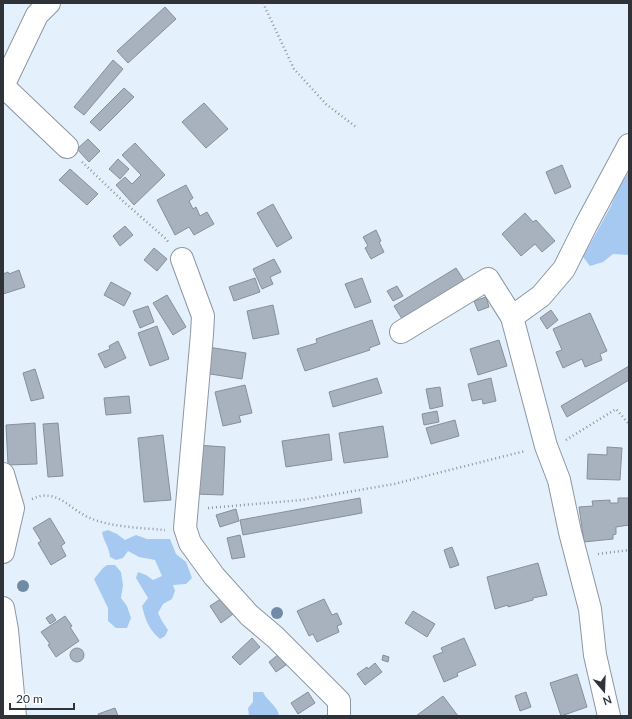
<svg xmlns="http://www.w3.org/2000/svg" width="632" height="719" font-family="Lato,sans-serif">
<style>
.green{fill:#a6c9f2}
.building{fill:#a8b2be;stroke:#86909b}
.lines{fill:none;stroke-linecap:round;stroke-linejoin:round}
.minor-casing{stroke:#8d97a3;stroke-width:24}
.path{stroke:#8d959e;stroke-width:2.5;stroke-dasharray:1 3;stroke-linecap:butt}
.minor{stroke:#fff;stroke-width:22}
.tree{fill:#718ba6}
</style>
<rect width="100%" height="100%" fill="#e5f0fd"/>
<g class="green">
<path d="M629,172V255L613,254L603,262L590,266L583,257L611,206L619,186Z"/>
<path d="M108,530L117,534L125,540L136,535L147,539H170L176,554L186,562L192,578L186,584L173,585L175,591L172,599L163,604L158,613L162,621L168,630L165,636L160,639C148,628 146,621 142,606L148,598L136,578L138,572L146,575L153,580L162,576L155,560L139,557L128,551L123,558L116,560L110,557C109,546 104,543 102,532Z"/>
<path d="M107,565H115L121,572L123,585L121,598L127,606L131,618L127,628H116L108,621V608L94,579L103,568Z"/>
<path d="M253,692H263C267,701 278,706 279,716H249L248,708L253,702Z"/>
</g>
<g class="building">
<path d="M165,7L176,19L128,63L117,51Z"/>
<path d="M113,60L123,69L84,115L74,107Z"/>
<path d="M124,88L134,97L100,131L90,122Z"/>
<path d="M204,103L228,129L206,148L182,122Z"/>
<path d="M88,139L100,151L89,162L77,149Z"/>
<path d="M135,143L165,175L134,205L116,185L125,177L132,184L141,175L122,155Z"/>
<path d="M118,159L129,169L120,179L109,169Z"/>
<path d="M562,165L571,187L555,194L546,172Z"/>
<path d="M70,169L98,194L87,205L59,180Z"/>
<path d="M186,185L193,198L189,201L193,209L196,207L200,216L207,212L214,224L194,235L189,227L175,235L157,200Z"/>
<path d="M273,204L292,238L277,247L257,213Z"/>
<path d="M525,213L533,222L536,220L555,241L542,252L535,244L521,256L502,234Z"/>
<path d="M125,226L133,235L120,246L113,236Z"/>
<path d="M376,230L381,241L379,242L384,252L371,259L365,248L368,246L363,237Z"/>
<path d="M154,248L167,259L157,271L144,260Z"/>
<path d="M274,259L281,272L270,277L273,284L262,289L253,269Z"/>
<path d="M456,268L465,282L404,322L394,306Z"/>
<path d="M19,270L25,287L3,294V274L8,272L9,274Z"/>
<path d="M255,278L260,292L234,301L229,287Z"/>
<path d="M362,278L371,302L355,308L345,284Z"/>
<path d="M111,282L131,293L124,306L104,295Z"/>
<path d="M397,286L403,296L393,301L387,291Z"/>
<path d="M167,295L186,327L173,335L153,303Z"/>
<path d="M486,297L489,307L478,311L474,301Z"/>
<path d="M273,305L279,334L253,339L247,311Z"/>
<path d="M148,306L154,322L140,328L133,311Z"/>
<path d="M551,310L558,320L547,329L540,318Z"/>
<path d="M590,313L607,351L600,354L602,360L585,367L582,359L563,368L556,352L562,350L553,329Z"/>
<path d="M372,320L380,344L369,348L370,350L305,371L297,349L317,343L316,339Z"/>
<path d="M157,326L169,359L150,366L138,333Z"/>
<path d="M499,340L507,366L478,375L470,349Z"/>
<path d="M118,341L126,358L105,368L98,354L110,349L109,346Z"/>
<path d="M208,347L246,353L242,379L204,373Z"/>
<path d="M629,366V380L567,417L561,406Z"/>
<path d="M35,369L44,398L31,401L23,373Z"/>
<path d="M377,378L382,393L333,407L329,392Z"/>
<path d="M491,378L496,401L483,404L482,399L472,401L468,384Z"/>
<path d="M245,385L252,413L239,416L241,422L223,426L215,392Z"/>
<path d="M440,387L443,406L430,409L426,389Z"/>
<path d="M129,396L131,413L106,415L104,398Z"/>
<path d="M437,411L439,422L424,425L422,414Z"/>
<path d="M455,420L459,436L431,444L426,428Z"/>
<path d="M35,423L37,464L8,465L6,425Z"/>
<path d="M58,423L63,476L48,477L43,424Z"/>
<path d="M383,426L388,457L344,463L339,433Z"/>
<path d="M329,434L332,460L286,467L282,441Z"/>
<path d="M163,435L171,500L144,502L138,438Z"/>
<path d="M197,445L225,447L223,495L195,494Z"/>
<path d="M607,447L622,448L620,480L587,479L588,454L607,455Z"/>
<path d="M360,498L362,513L243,535L240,520Z"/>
<path d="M618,498H629V525L616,527V534L613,535V539L584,542L579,507L593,506L592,501L610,500V503H618Z"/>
<path d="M236,509L239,521L220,527L216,515Z"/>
<path d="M50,518L65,543L61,546L66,556L51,565L38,543L41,541L33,528Z"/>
<path d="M240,535L245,557L232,559L227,538Z"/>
<path d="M452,547L459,565L450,568L444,550Z"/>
<path d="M538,563L547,595L533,598V600L508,607V605L495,609L487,577Z"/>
<path d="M222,598L233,614L221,623L210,606Z"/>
<path d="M324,599L332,615L337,613L342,624L337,626L339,632L317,642L313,634L309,636L297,611Z"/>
<path d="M413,611L435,624L427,637L405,623Z"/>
<path d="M52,614L56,620L50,624L46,618Z"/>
<path d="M65,616L72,626L70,627L79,641L56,657L48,645L50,644L41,632Z"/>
<path d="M252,638L260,647L240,665L232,657Z"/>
<path d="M464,638L476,665L457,673L458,676L444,682L433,656L443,652L441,648Z"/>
<circle cx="77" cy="655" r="7"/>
<path d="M279,654L286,665L276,672L269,662Z"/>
<path d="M383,655L389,657L388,662L382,660Z"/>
<path d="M375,663L382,672L365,685L357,674L367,667L368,669Z"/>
<path d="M577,674L587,707L561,716L550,683Z"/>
<path d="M308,692L315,703L298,714L291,703Z"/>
<path d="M526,692L531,707L520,711L515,696Z"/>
<path d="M443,696L458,716H416Z"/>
<path d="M115,708L118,716H99L98,714Z"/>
</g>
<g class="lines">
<g class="minor-casing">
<g id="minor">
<path d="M3,86L37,15L49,3"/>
<path d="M3,86L67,147"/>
<path d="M182,259L203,316L202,334L185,528L190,543L214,576L249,615L275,637L339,701V716"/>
<path d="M512,317L541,296L564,269L586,225L629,145"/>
<path d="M401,332L488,279L512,317L546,446L559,480L570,532L590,609L595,655L609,716"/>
<path d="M3,474L13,508L3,552"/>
<path d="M3,608L7,630L15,716"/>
</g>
</g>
<g class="path">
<path d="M263,3L294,69L326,104L356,127"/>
<path d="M82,162L124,202L166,239L169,243"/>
<path d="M566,440L616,409L629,424"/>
<path d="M32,499C57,487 70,510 90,518C110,527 142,528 165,530"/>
<path d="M208,508L302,500L394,484L525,451"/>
<path d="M598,554L629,550"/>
</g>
<use href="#minor" class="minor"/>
</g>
<g class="tree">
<circle cx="23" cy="586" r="6"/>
<circle cx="277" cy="613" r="6"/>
</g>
<rect width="632" height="719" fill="none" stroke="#2f3338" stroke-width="8"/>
<g transform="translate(604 691) rotate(161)" stroke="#fafdff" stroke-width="3" paint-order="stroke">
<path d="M0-3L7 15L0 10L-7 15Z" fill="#2f3338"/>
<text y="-6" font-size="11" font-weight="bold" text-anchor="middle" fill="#2f3338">N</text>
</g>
<path d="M10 703v6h64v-6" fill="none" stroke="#2f3338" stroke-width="2"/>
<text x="16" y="703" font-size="12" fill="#2f3338" stroke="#fafdff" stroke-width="3" paint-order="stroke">20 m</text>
</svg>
